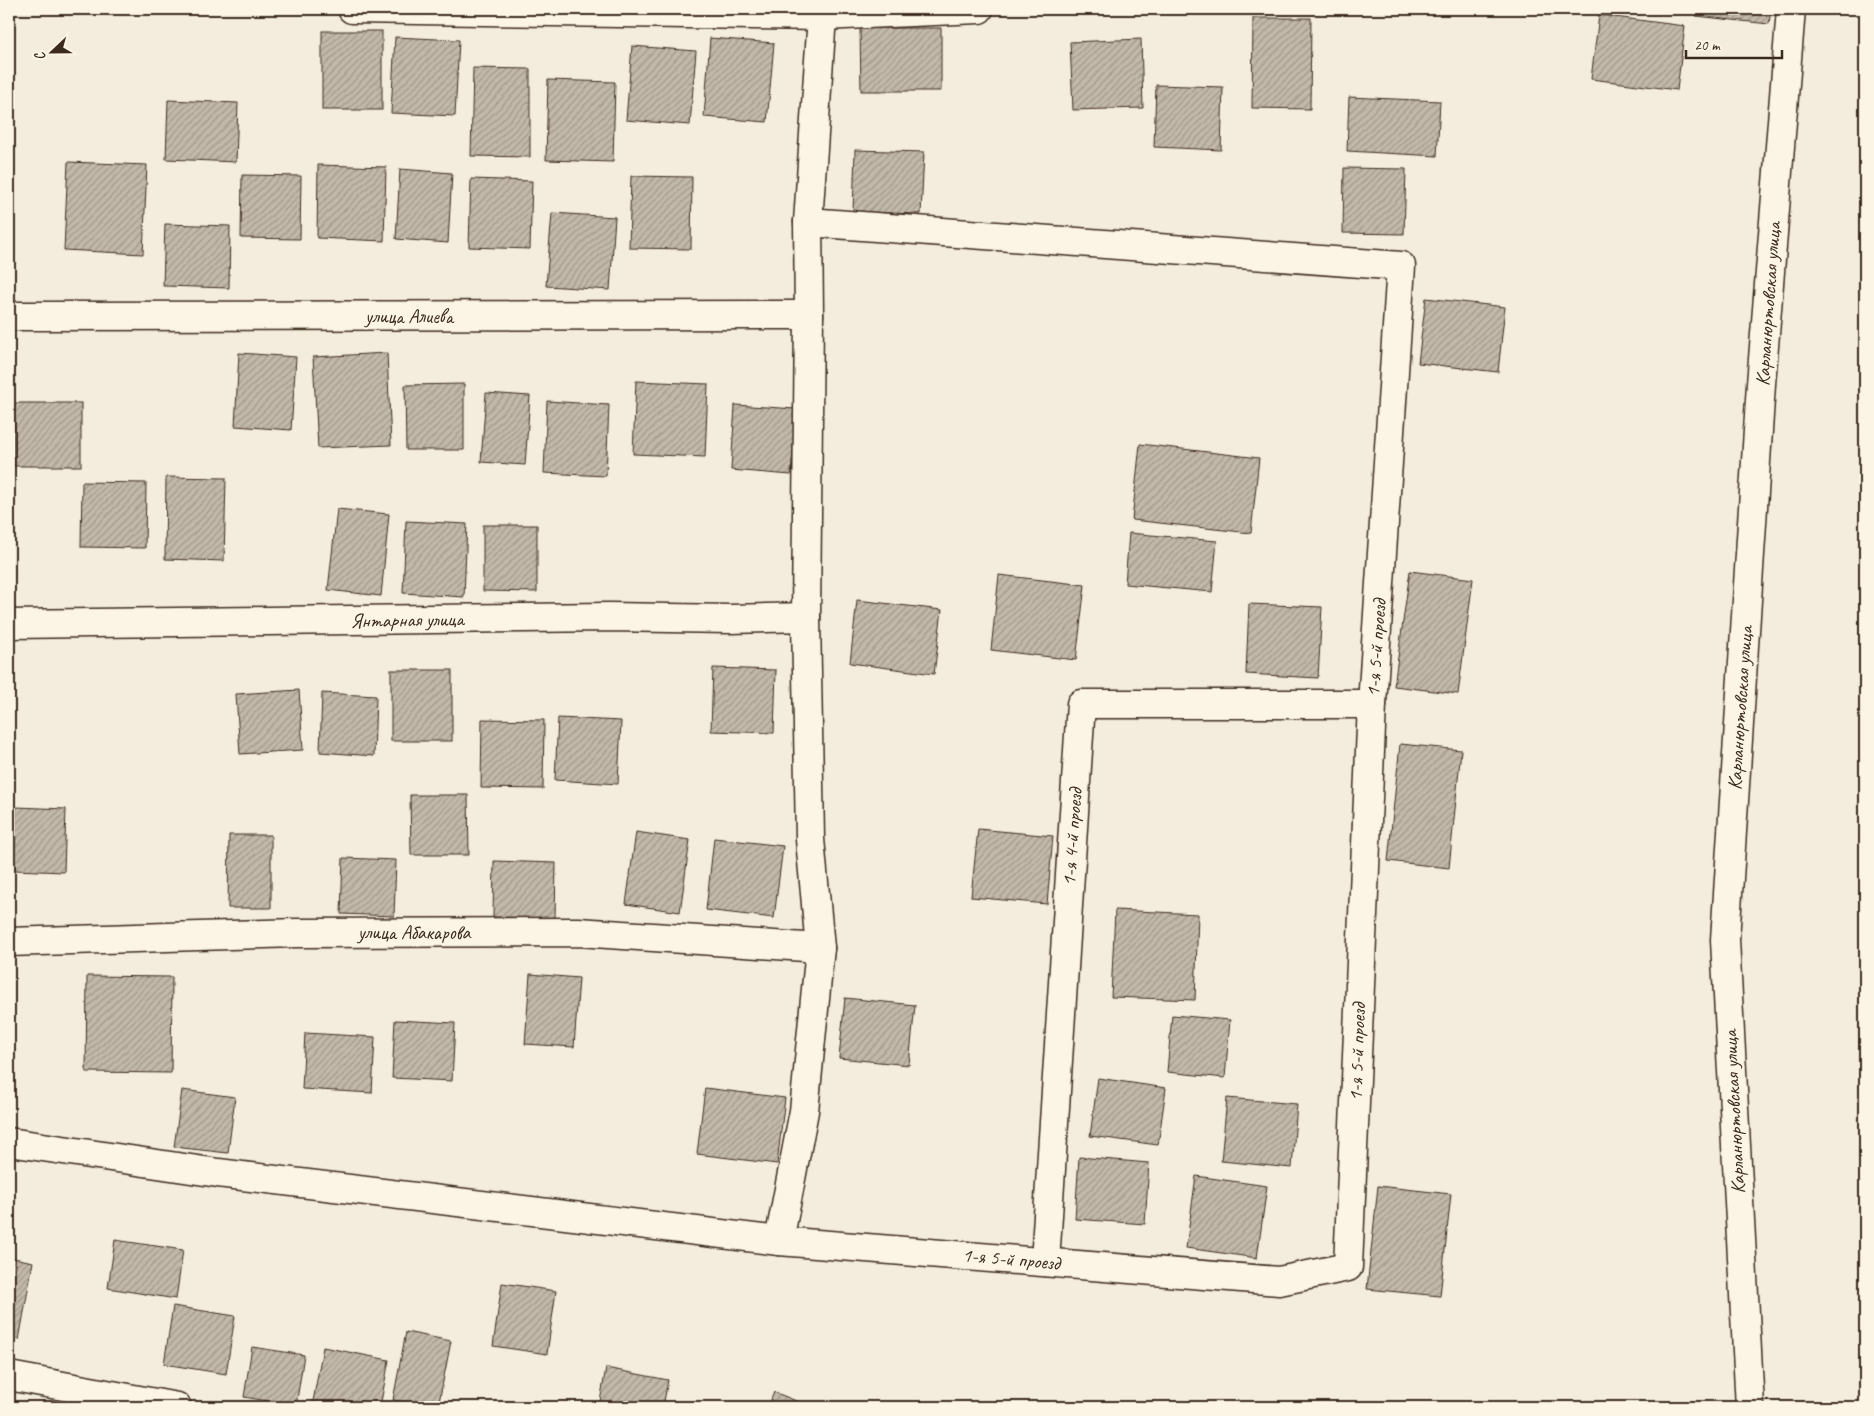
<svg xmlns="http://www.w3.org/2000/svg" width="1874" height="1416" font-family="Caveat,sans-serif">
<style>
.building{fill:url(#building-hatch);stroke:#3b2a1e}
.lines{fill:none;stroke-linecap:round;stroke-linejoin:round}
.minor-casing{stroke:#3b2a1e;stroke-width:31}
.minor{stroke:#fcf5e5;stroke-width:28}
.labels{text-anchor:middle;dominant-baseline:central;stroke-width:4;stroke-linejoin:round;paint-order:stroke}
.street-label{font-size:20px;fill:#3b2a1e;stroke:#fcf5e5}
</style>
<defs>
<pattern id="building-hatch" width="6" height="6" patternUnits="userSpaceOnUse" patternTransform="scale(1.25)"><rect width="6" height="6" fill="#c3b9aa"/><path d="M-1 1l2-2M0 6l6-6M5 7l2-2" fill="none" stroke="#a0978a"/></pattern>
</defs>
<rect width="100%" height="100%" fill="#f4eddd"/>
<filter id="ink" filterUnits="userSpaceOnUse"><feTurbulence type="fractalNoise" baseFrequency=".02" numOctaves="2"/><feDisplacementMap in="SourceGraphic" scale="10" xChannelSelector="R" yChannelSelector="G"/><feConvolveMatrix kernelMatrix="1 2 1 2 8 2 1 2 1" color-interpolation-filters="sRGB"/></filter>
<g filter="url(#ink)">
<g class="building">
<path d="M1697,9H1771L1769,24L1696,16Z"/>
<path d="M1599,15L1685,26L1677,90L1591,79Z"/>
<path d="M1253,18H1311L1310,109L1252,108Z"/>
<path d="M860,28H941V91H861Z"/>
<rect x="322" y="31" width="60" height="79"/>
<path d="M395,37L459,40L455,116L391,113Z"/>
<path d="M710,38L774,43L767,122L704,117Z"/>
<path d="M1141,39L1143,108L1073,110L1070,42Z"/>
<rect x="9" y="45" width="4" height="72"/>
<path d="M632,46L696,51L690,125L626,120Z"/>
<path d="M473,68L530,69V157L471,156Z"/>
<path d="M548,80L615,82L613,162L546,160Z"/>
<path d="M1156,85L1223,87L1221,150L1154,147Z"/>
<path d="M1349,97L1440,101L1437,156L1347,151Z"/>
<path d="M168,100L238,103L236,162L166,159Z"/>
<path d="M855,150L924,152L921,214L853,212Z"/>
<path d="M68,162L147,165L143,254L64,250Z"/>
<path d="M318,165L386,167L384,241L317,238Z"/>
<path d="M1344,168L1406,169L1404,234L1343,233Z"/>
<path d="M400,169L452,173L448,243L396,239Z"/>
<path d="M242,175L301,176L300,239L241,238Z"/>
<path d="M631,176L692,177L691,249L629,248Z"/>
<path d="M471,179L532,181L530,249L469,247Z"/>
<path d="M552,213L615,217L610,290L546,286Z"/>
<path d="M165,224L230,226L229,288L163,286Z"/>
<path d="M1426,298L1505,307L1498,372L1418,363Z"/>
<path d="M239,353L296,357L291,430L235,426Z"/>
<path d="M387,353L391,445L318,448L313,357Z"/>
<path d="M636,381L708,384L705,457L633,454Z"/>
<path d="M464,384V450H406L405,385Z"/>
<path d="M486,393L530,396L525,465L481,462Z"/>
<path d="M547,401L609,405L606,476L544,473Z"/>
<rect x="13" y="403" width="68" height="63"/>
<path d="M735,405L796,409L791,475L731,470Z"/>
<path d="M1140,444L1259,458L1251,533L1132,520Z"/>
<path d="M166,477L226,478L224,561L165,559Z"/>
<path d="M82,482L146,483L145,548L81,547Z"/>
<path d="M337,509L389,514L381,596L328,590Z"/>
<path d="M406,521L467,524L464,597L403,593Z"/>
<path d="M483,525H537V592L483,591Z"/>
<path d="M1129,533L1217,541L1212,592L1125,584Z"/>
<path d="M1410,571L1473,579L1458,694L1394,686Z"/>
<path d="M999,575L1085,585L1076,660L991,650Z"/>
<path d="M857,600L942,610L934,674L850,663Z"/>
<path d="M1249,604L1322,607L1318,678L1246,674Z"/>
<path d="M713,668L776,670L774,733L711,731Z"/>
<rect x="391" y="670" width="61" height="71"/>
<path d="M299,690L303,750L240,754L236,694Z"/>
<path d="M322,693L376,696L374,756L320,752Z"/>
<path d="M558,718L621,721L618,784L555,780Z"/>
<path d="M482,719L544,720L543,789L481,788Z"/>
<path d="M1400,744L1461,750L1449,868L1388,861Z"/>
<path d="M410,795H468L469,855H411Z"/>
<path d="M16,807L66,809L64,872L14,870Z"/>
<path d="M978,829L1053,836L1047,904L971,897Z"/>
<path d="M636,832L690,840L680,912L626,904Z"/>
<path d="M229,835H271V908H228Z"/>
<path d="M714,838L783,846L774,918L706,910Z"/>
<path d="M343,858L396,860L394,916L341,914Z"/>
<path d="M494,861L556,863L555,918L493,917Z"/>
<path d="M1115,910L1198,914L1195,1000L1111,997Z"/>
<path d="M530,974L579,978L574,1047L525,1044Z"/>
<path d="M87,976L172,977L171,1073L86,1072Z"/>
<path d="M845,998L915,1005L909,1065L839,1058Z"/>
<path d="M1172,1015L1230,1020L1225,1078L1167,1072Z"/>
<path d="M395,1020L455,1023L452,1081L392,1078Z"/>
<path d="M305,1033L375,1037L372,1093L302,1089Z"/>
<path d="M1098,1078L1166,1088L1158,1145L1090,1136Z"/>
<path d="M705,1088L785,1098L777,1164L697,1154Z"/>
<path d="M182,1090L235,1097L228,1153L174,1147Z"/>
<path d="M1227,1098L1297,1104L1292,1168L1221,1161Z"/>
<path d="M1079,1157L1149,1163L1145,1224L1075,1219Z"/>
<path d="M1196,1176L1267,1186L1257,1258L1186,1248Z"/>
<path d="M1378,1186L1451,1194L1440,1296L1367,1289Z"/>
<path d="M115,1240L183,1250L176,1299L108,1288Z"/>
<path d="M9,1257L33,1262L19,1340L9,1338Z"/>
<path d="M502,1283L556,1291L547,1354L493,1346Z"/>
<path d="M173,1306L235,1316L226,1374L164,1364Z"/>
<path d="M406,1332L451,1341L438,1407H429L393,1400Z"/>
<path d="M252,1347L304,1355L296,1406L244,1397Z"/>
<path d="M323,1347L389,1360L380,1407H312Z"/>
<path d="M606,1368L668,1380L663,1407H599Z"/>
<path d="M774,1392L811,1407H768Z"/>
</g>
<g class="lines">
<g class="minor-casing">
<g id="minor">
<path d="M352,9L822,16L979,9"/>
<path d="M9,316L809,315"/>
<path d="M9,624L609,617L730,619L806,617"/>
<path d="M9,942L297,933L578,932L820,948"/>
<path d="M9,1142L218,1173L779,1241L1279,1281L1348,1267L1372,704L1401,266L808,222"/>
<path d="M779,1241L804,1111L820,948L810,839L806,617L809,315L808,222L822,16V9"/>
<path d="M1045,1262L1081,704H1372"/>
<path d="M9,1376L177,1407"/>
<path d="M1750,1407L1725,940L1761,384L1791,9"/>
</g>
</g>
<use href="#minor" class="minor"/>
</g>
</g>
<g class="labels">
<g class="street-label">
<text transform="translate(1768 304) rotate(-86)">Карланюртовская улица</text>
<text x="409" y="316">улица Алиева</text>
<text transform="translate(407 620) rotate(-1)">Янтарная улица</text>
<text transform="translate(1376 648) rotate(-86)">1-я 5-й проезд</text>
<text transform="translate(1740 708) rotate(-86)">Карланюртовская улица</text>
<text transform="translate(1072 837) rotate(-86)">1-я 4-й проезд</text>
<text x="414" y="932">улица Абакарова</text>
<text transform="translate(1357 1052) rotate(-88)">1-я 5-й проезд</text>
<text transform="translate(1734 1112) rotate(-93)">Карланюртовская улица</text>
<text transform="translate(1011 1259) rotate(5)">1-я 5-й проезд</text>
</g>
</g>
<rect width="1874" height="1416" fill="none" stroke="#fcf5e5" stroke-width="30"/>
<rect x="15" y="15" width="1844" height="1386" fill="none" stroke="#3b2a1e" stroke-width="2" filter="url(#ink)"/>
<g transform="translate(52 52) rotate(248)" stroke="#fcf5e5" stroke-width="4" paint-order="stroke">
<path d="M0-4L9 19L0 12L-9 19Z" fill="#3b2a1e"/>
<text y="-8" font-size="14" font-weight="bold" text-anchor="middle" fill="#3b2a1e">С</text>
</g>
<path d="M1686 50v8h96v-8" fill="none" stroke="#3b2a1e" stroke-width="2.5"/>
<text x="1694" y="50" font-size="15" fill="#3b2a1e" stroke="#fcf5e5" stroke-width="4" paint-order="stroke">20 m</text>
</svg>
